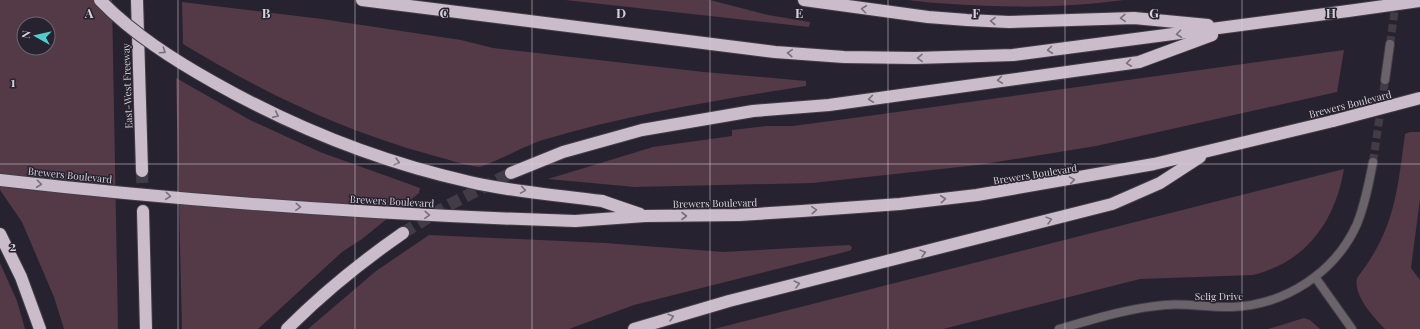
<svg xmlns="http://www.w3.org/2000/svg" width="1420" height="329" font-family="'Playfair Display',serif">
<style>
.green{fill:#543947;fill-rule:evenodd}
.lines{fill:none;stroke-linecap:round;stroke-linejoin:round}
.minor-tunnel{stroke:#413c48;stroke-width:8;stroke-dasharray:8 4;stroke-linecap:butt}
.motorway-tunnel{stroke:#413c48;stroke-width:12;stroke-dasharray:12 6;stroke-linecap:butt}
.service-casing{stroke:#433e4a;stroke-width:10}
.minor-casing{stroke:#433e4a;stroke-width:10}
.motorway-casing{stroke:#433e4a;stroke-width:14}
.service{stroke:#6a646a;stroke-width:8}
.minor{stroke:#6a646a;stroke-width:8}
.motorway{stroke:#cabcca;stroke-width:12}
.motorway-bridge-casing{stroke:#433e4a;stroke-width:14;stroke-linecap:butt}
.motorway-bridge{stroke:#cabcca;stroke-width:12}
.oneway{stroke:#786f7c}
.grid{fill:none;stroke:#d4d1d9;stroke-width:1;stroke-opacity:0.55}
.labels{text-anchor:middle;dominant-baseline:central;stroke-width:3;stroke-linejoin:round;paint-order:stroke}
.street-label{font-size:10px;fill:#d4d1d9;stroke:#27222f}
.grid-label{font-size:13px;text-anchor:middle;font-weight:bold;fill:#d4d1d9;stroke:#27222f;stroke-width:3;stroke-linejoin:round;paint-order:stroke}
</style>
<rect width="100%" height="100%" fill="#27222f"/>
<g class="green">
<path d="M0,0H112L118,329H64L54,297L22,222L0,190ZM24,24H48V48H24Z"/>
<path d="M565,0H710L768,15L810,22L809,27Z"/>
<path d="M907,0H1124C1067,8 1010,8 952,4C937,3 922,2 907,0Z"/>
<path d="M182,2L322,19L461,40L493,48L704,72L806,81V86C718,100 629,114 543,140C531,143 485,167 479,167C462,165 444,158 428,154C341,130 260,91 183,44Z"/>
<path d="M1344,50L1337,92L1096,146L978,165L812,183L635,187L548,179L653,147L732,136V130L767,126H793L868,116Z"/>
<path d="M176,78L250,120L320,152L420,188L419,193L362,239L342,252L258,329H182Z"/>
<path d="M1410,132H1420V199L1411,268L1420,280V329H1385C1373,317 1353,295 1357,278C1395,229 1397,193 1405,134Z"/>
<path d="M1344,169C1335,222 1306,262 1253,275L1140,279L943,329H714Z"/>
<path d="M429,235L605,243L724,252L849,245L852,247L851,250L845,252L634,305L569,329H308L376,271Z"/>
<path d="M0,263L17,301L25,329H0Z"/>
<path d="M1304,318L1310,320L1320,329H1268Z"/>
</g>
<g class="lines">
<g class="minor-tunnel">
<path d="M1390,44L1396,1"/>
<path d="M1373,162L1385,80"/>
</g>
<g class="motorway-tunnel">
<path d="M142,171L143,211"/>
<path d="M403,233L445,207L511,173"/>
</g>
<g class="service-casing">
<path id="service" d="M1315,277L1352,329"/>
</g>
<g class="minor-casing">
<g id="minor">
<path d="M1385,80L1390,44"/>
<path d="M1059,329C1094,319 1129,308 1165,305C1187,303 1210,308 1232,307C1285,305 1335,273 1357,224C1365,204 1369,183 1373,162"/>
</g>
</g>
<g class="motorway-casing">
<g id="motorway">
<path d="M137,0L142,171"/>
<path d="M362,0L775,52L844,57L915,58L1013,55L1348,11"/>
<path d="M804,0L928,17L967,20L1009,22L1134,18L1208,25"/>
<path d="M511,173L563,152L642,130L753,111L829,105L1139,62L1212,35"/>
<path d="M602,201L640,214"/>
<path d="M143,211L146,329"/>
<path d="M575,221L645,216L739,215L802,211L900,204L977,195L1154,164L1333,121"/>
<path d="M0,234L21,277L40,329"/>
<path d="M287,329C323,293 361,262 403,233"/>
<path d="M634,329L729,301L1112,204L1160,183L1200,157"/>
</g>
</g>
<use href="#service" class="service"/>
<use href="#minor" class="minor"/>
<use href="#motorway" class="motorway"/>
<g class="motorway-bridge-casing">
<g id="motorway-bridge">
<path d="M100,0C133,34 174,60 215,83C295,128 380,162 470,182C513,192 558,195 602,201"/>
<path d="M1348,11L1420,1"/>
<path d="M1333,121L1420,98"/>
<path d="M0,180C191,202 383,215 575,221"/>
</g>
</g>
<use href="#motorway-bridge" class="motorway-bridge"/>
</g>
<defs><path id="oneway-chevron" d="M-2-3.5L2.5 0L-2 3.5" fill="none" stroke-width="1.6" stroke-linecap="round" stroke-linejoin="round"/></defs>
<g class="oneway">
<use href="#oneway-chevron" transform="translate(864 9) rotate(-173)"/>
<use href="#oneway-chevron" transform="translate(1123 18) rotate(178)"/>
<use href="#oneway-chevron" transform="translate(993 21) rotate(-178)"/>
<use href="#oneway-chevron" transform="translate(1179 34) rotate(173)"/>
<use href="#oneway-chevron" transform="translate(1050 50) rotate(173)"/>
<use href="#oneway-chevron" transform="translate(163 51) rotate(34)"/>
<use href="#oneway-chevron" transform="translate(790 53) rotate(-176)"/>
<use href="#oneway-chevron" transform="translate(920 58) rotate(179)"/>
<use href="#oneway-chevron" transform="translate(1129 63) rotate(172)"/>
<use href="#oneway-chevron" transform="translate(1000 80) rotate(172)"/>
<use href="#oneway-chevron" transform="translate(871 99) rotate(172)"/>
<use href="#oneway-chevron" transform="translate(276 115) rotate(25)"/>
<use href="#oneway-chevron" transform="translate(397 162) rotate(16)"/>
<use href="#oneway-chevron" transform="translate(1072 180) rotate(-9)"/>
<use href="#oneway-chevron" transform="translate(39 184) rotate(6)"/>
<use href="#oneway-chevron" transform="translate(523 190) rotate(9)"/>
<use href="#oneway-chevron" transform="translate(168 196) rotate(5)"/>
<use href="#oneway-chevron" transform="translate(943 199) rotate(-6)"/>
<use href="#oneway-chevron" transform="translate(298 207) rotate(4)"/>
<use href="#oneway-chevron" transform="translate(814 210) rotate(-4)"/>
<use href="#oneway-chevron" transform="translate(427 215) rotate(3)"/>
<use href="#oneway-chevron" transform="translate(684 216)"/>
<use href="#oneway-chevron" transform="translate(1049 220) rotate(-15)"/>
<use href="#oneway-chevron" transform="translate(923 253) rotate(-15)"/>
<use href="#oneway-chevron" transform="translate(797 284) rotate(-14)"/>
<use href="#oneway-chevron" transform="translate(671 317) rotate(-16)"/>
</g>
<path class="grid" d="M178,0V329M355,0V329M532,0V329M710,0V329M888,0V329M1065,0V329M1242,0V329M0,164H1420"/>
<g class="labels">
<g class="street-label">
<text transform="translate(127 86) rotate(-92)">East-West Freeway</text>
<text transform="translate(1350 104) rotate(-14)">Brewers Boulevard</text>
<text transform="translate(1035 174) rotate(-9)">Brewers Boulevard</text>
<text transform="translate(70 175) rotate(6)">Brewers Boulevard</text>
<text transform="translate(392 201) rotate(3)">Brewers Boulevard</text>
<text transform="translate(715 203) rotate(-1)">Brewers Boulevard</text>
<text x="1219" y="296">Selig Drive</text>
</g>
</g>
<g class="grid-label">
<text x="89" y="18">A</text>
<text x="266" y="18">B</text>
<text x="444" y="18">C</text>
<text x="621" y="18">D</text>
<text x="799" y="18">E</text>
<text x="976" y="18">F</text>
<text x="1154" y="18">G</text>
<text x="1331" y="18">H</text>
<text x="13" y="87">1</text>
<text x="13" y="251">2</text>
</g>
<g transform="translate(36 36) rotate(278)"><circle r="19" fill="#27222f" stroke="#6c6873"/>
<path d="M0-3L7 15L0 10L-7 15Z" fill="#52cdce"/>
<text y="-6" font-size="11" font-weight="bold" text-anchor="middle" fill="#d4d1d9">N</text>
</g>
</svg>
